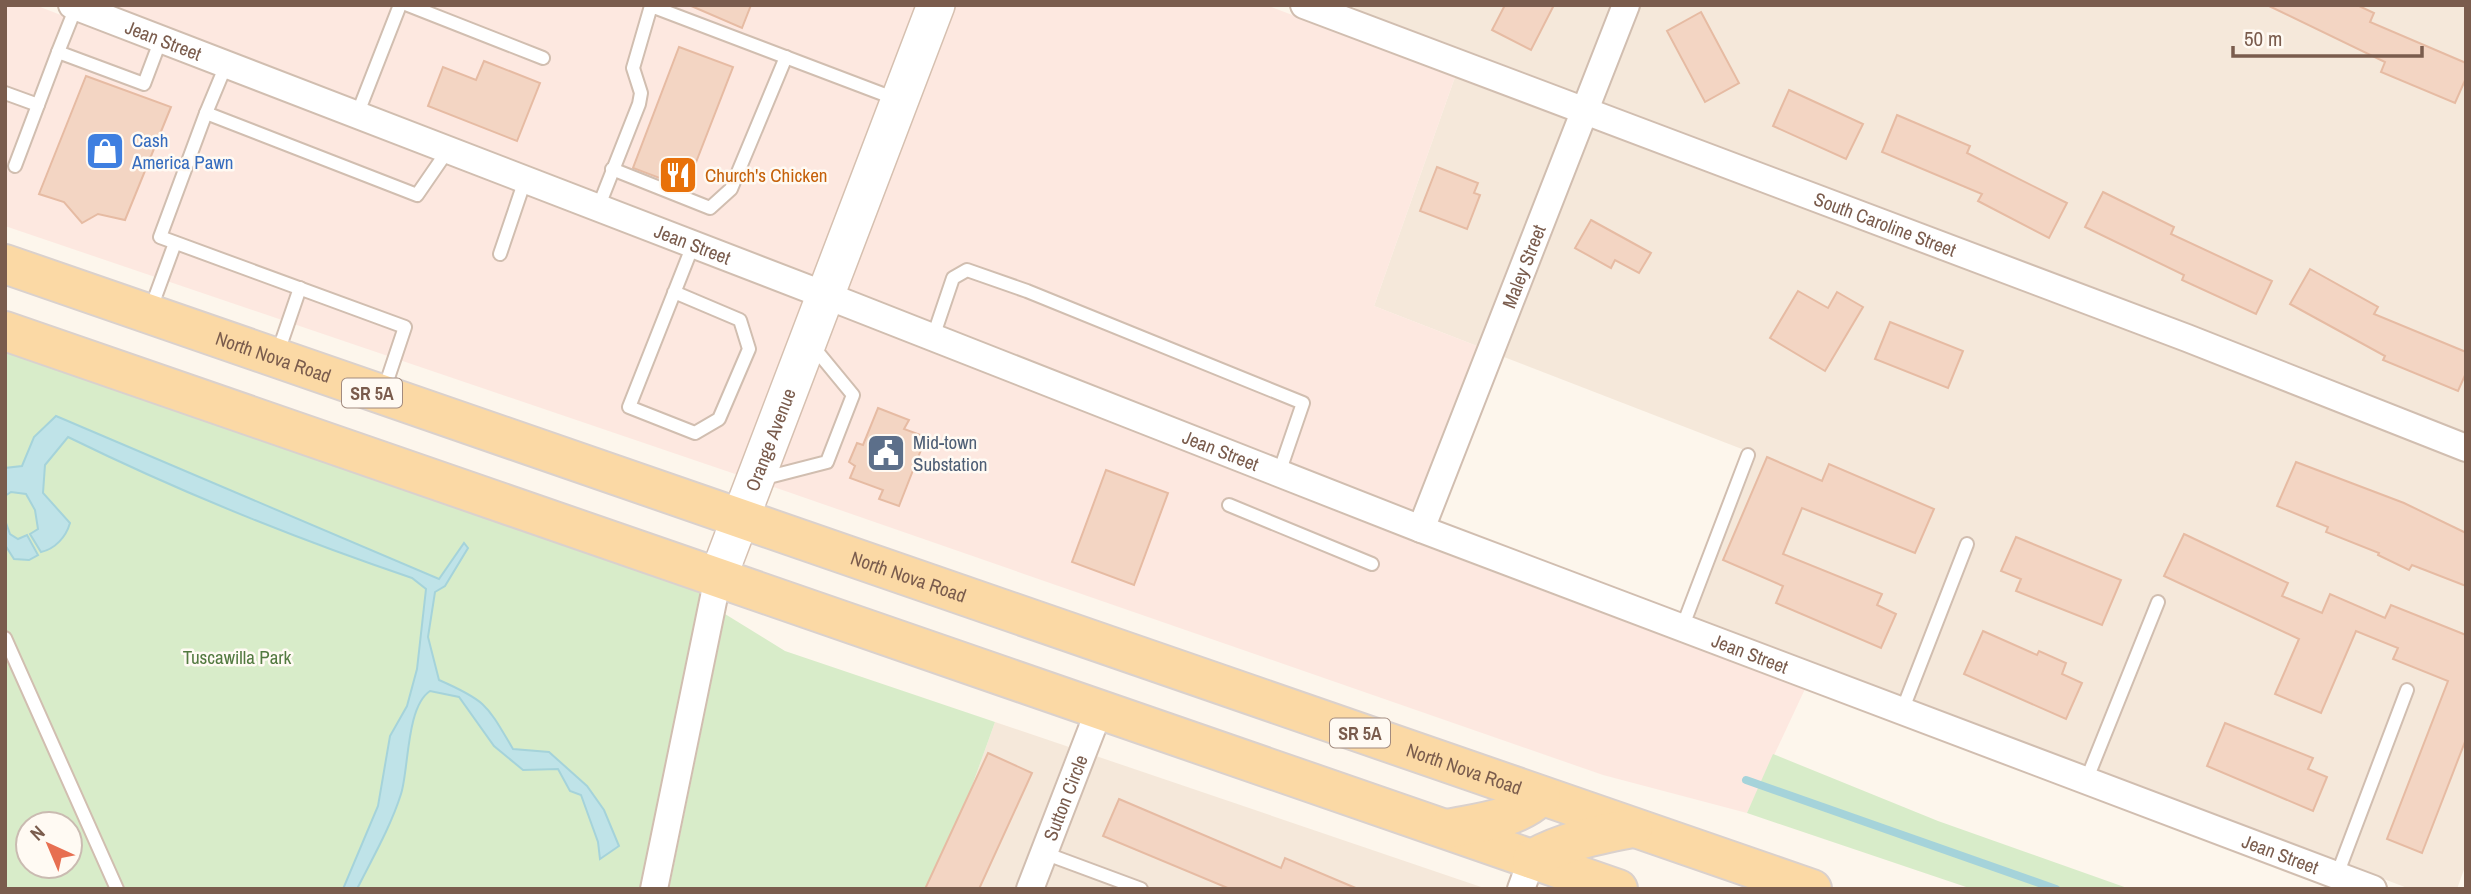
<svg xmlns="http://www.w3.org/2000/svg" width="2471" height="894" font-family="'Archivo Narrow',sans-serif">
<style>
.residential{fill:#f5e8da}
.commercial{fill:#fde8e0}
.green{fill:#d8ecc9;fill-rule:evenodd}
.water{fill:#bfe3e8;stroke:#a5d3da;stroke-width:2}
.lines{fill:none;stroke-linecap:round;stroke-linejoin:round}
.stream{stroke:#a5d3da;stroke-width:8}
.building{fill:#f3d5c3;stroke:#e6bba3;stroke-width:2}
.lane-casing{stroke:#d1beb0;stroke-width:16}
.street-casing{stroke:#d1beb0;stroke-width:30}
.secondary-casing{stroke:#d6c0b0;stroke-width:40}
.primary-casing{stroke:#dad1cd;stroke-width:42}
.lane{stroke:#fff;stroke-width:12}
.street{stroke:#fff;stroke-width:26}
.secondary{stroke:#fff;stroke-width:37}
.primary{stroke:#fbd9a5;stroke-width:38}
.labels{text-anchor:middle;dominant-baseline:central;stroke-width:5;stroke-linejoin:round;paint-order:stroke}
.shield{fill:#fffaf3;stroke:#a28b7f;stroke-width:2}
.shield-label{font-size:18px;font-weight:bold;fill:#7a5c4d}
.street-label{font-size:19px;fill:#7a5c4d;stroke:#fffaf3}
.shop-label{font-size:19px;fill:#366cbe;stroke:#fffaf3;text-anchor:start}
.food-label{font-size:19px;fill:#c56008;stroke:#fffaf3;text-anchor:start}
.service-label{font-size:19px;fill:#4e5e75;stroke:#fffaf3;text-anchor:start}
.park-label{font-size:19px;fill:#537a41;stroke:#fffaf3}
</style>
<rect width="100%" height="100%" fill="#fdf6ec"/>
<g class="residential">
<path d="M1350,5H1611L1576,94L1367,15Z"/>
<path d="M1641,5H2466V433L2190,325L1603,104Z"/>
<path d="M1455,77L1566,119L1477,346L1374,306Z"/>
<path d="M1593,129L2183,350L2466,462V864L2457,889H2410L1680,613L1747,451L1504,357Z"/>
<path d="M995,722L1069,747L1015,889H935Z"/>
<path d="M1096,756L1487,889H1046Z"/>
</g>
<g class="commercial">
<path d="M5,5H35L807,303L741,476L5,226Z"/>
<path d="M108,5H921L817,278Z"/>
<path d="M951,5H1266L1455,77L1374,306L1477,346L1412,512L843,288Z"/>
<path d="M834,313L1429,548L1805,689L1747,813L1603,775L768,485Z"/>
</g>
<g class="green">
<path d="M5,331L718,577L654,889H5ZM28,824H70V866H28Z"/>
<path d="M725,614L785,651L995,722L935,889H669Z"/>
<path d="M1773,754L1938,821L2130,889H1972L1747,813Z"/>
</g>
<g class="water">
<path d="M56,416L439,579L464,543L468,548L445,586L435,592L428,637L439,680C487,701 487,705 513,749L549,752L587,786L604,810L619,846L600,859L598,842L581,795L570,791L558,769L523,770L494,746L459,697L430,691C406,707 409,769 401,794C391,826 372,859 357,889H343L378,806L390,736L407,706L417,669L426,589L412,578C294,538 180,492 68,437L45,465L43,493L70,523C66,537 55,549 41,552L30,534L38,529L35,510L26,494L11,492L5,496V468L22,466L34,437Z"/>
<path d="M5,520L10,534L18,539L27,535L38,555L29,560L14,559L5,545Z"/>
</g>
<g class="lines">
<path class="stream" d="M1746,780L2056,889"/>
</g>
<g class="building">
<path d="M689,5H751L742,28Z"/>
<path d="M1505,5H1554L1531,50L1492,30Z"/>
<path d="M2267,5H2357L2374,13L2370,22L2466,63V78L2455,103L2381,72L2385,62Z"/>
<path d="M1701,12L1739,83L1705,102L1667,31Z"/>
<path d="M679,47L733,67L686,188L633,168Z"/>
<path d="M484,61L540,83L517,141L428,106L443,67L476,80Z"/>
<path d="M86,76L171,107L125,220L98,214L82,223L64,202L39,194Z"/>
<path d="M1789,90L1863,124L1846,159L1773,126Z"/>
<path d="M1897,115L1970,146L1967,153L2067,203L2049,238L1978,201L1982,194L1882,152Z"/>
<path d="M1437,167L1478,183L1474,193L1480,195L1467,229L1420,211Z"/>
<path d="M2103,192L2174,227L2171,234L2272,281L2256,314L2182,280L2184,275L2085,227Z"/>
<path d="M1591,220L1651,253L1639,273L1615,260L1611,268L1575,248Z"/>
<path d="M2310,269L2378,307L2374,314L2466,352V373L2458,391L2383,360L2385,356L2290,304Z"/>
<path d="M1798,291L1828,308L1837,292L1863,307L1825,371L1770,338Z"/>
<path d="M1890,322L1963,351L1948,388L1875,359Z"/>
<path d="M878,408L909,420L904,429L926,437L899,506L879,499L883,490L850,478L855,466L849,462L857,443L863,445Z"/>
<path d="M1767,457L1822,481L1829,464L1934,509L1915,553L1802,508L1783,554L1882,594L1877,605L1896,614L1881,648L1776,603L1783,586L1723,560Z"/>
<path d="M2296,462L2404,503L2466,533V586L2412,565L2409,570L2378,555L2379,553L2326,532L2328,527L2277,506Z"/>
<path d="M1106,470L1168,493L1134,585L1072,562Z"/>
<path d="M2184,534L2288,583L2282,596L2322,613L2330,594L2385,618L2391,605L2466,635V739L2422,853L2387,839L2448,681L2393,659L2398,648L2356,631L2321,713L2275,694L2299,639L2164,576Z"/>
<path d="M2016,537L2121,580L2102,625L2016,591L2021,579L2001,571Z"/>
<path d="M1983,631L2037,655L2039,651L2066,663L2062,674L2082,683L2066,719L1964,674Z"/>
<path d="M2225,723L2313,758L2308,769L2327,777L2313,811L2207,766Z"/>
<path d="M988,753L1032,773L979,889H925Z"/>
<path d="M1119,799L1281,868L1285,858L1358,889H1230L1103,836Z"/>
</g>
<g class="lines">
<g class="lane-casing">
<g id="lane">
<path d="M408,5L543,58"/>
<path d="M58,52L76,7"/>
<path d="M226,65L206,113L417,195L448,150"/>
<path d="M5,93L38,105"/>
<path d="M206,113L160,237L405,327L384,390"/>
<path d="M357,115L400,5"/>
<path d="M15,166L58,52L144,84L161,39"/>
<path d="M612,169L710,208L731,189L786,57"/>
<path d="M598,208L639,104L641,93L633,68L651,6L896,99"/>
<path d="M500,254L525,180"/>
<path d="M674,292L740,320L749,349L719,419L695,433L629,407L693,245"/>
<path d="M150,311L175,243"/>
<path d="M933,337L953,278L967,270L1027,291L1303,403L1279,473"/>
<path d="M277,355L300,288"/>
<path d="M761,479L827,462L853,395L811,344"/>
<path d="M1229,505L1372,564"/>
<path d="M1682,628L1748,455"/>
<path d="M5,638L117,889"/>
<path d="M1902,711L1967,544"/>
<path d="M2086,781L2158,602"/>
<path d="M1044,853L1141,889"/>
<path d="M2337,875L2407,690"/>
</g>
</g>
<g class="street-casing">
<g id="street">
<path id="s1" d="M72,5L848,304L1421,529L2373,889"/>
<path id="s2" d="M1304,5L2187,338L2466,448"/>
<path id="s3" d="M1421,529L1626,5"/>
<path d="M654,889L718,577"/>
<path id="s4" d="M1030,889L1100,708"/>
<path d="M1521,889L1532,859"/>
</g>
</g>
<g class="secondary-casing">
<g id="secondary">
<path id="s5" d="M718,577L936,5"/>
</g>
</g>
<g class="primary-casing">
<g id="primary">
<path id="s6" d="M5,264L1812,889"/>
<path d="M5,331L1618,889"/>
<path d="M1447,829C1481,822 1515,820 1541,796"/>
<path d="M1532,859C1564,841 1597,835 1633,828"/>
</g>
</g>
<use href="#lane" class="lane"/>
<use href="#street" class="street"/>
<use href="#secondary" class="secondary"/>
<use href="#primary" class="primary"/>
</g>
<defs>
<g id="shop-square" transform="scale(2.0125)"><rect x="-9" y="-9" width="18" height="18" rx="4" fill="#3f7fe0" stroke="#fffaf3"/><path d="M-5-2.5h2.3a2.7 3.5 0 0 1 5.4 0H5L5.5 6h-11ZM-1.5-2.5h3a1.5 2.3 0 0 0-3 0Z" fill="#fff"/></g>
<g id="restaurant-square" transform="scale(2.0125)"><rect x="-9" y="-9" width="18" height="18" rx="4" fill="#e8710a" stroke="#fffaf3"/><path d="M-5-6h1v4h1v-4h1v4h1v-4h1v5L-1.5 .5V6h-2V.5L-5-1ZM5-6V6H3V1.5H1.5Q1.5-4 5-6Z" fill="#fff"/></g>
<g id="civic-square" transform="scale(2.0125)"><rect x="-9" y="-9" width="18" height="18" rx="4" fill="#5c6f8a" stroke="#fffaf3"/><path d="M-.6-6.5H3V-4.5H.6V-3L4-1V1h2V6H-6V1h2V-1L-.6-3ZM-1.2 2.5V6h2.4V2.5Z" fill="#fff"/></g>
</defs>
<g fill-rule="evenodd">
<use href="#shop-square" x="105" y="151"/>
<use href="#restaurant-square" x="678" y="175"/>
<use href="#civic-square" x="886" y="453"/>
</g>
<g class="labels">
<g class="shield">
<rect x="342" y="378.5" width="60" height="29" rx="5"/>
<rect x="1330" y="718.5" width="60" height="29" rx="5"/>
</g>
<g class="shield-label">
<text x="372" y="393">SR 5A</text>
<text x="1360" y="733">SR 5A</text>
</g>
<g class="street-label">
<text stroke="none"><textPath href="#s1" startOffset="98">Jean Street</textPath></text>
<text stroke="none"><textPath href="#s2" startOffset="621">South Caroline Street</textPath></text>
<text stroke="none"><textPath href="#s1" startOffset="665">Jean Street</textPath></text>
<text stroke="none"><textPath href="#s3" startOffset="282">Maley Street</textPath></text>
<text stroke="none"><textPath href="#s6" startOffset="284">North Nova Road</textPath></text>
<text stroke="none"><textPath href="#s5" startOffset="147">Orange Avenue</textPath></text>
<text stroke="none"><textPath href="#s1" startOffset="1232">Jean Street</textPath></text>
<text stroke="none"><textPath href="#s6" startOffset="956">North Nova Road</textPath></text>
<text stroke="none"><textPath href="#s1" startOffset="1799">Jean Street</textPath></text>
<text stroke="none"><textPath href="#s6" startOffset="1544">North Nova Road</textPath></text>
<text stroke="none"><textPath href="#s4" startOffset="98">Sutton Circle</textPath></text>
<text stroke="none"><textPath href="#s1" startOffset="2366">Jean Street</textPath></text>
</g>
<g class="shop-label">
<text x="132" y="140">Cash<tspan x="132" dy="22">America Pawn</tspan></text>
</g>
<g class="food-label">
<text x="705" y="175">Church's Chicken</text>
</g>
<g class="service-label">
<text x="913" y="442">Mid-town<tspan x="913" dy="22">Substation</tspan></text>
</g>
<g class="park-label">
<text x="237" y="657">Tuscawilla Park</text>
</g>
</g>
<rect width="2471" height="894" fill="none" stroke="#7a5c4d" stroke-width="14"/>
<g transform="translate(49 845) rotate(316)"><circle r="33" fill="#fffaf3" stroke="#cabbb1" stroke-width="2"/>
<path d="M0-5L12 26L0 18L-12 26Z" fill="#e76f51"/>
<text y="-10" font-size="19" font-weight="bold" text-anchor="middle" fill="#7a5c4d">N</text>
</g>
<path d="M2233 46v10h189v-10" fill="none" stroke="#7a5c4d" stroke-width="3.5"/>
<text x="2244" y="46" font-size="21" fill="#7a5c4d" stroke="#fffaf3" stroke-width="5" paint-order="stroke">50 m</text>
</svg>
